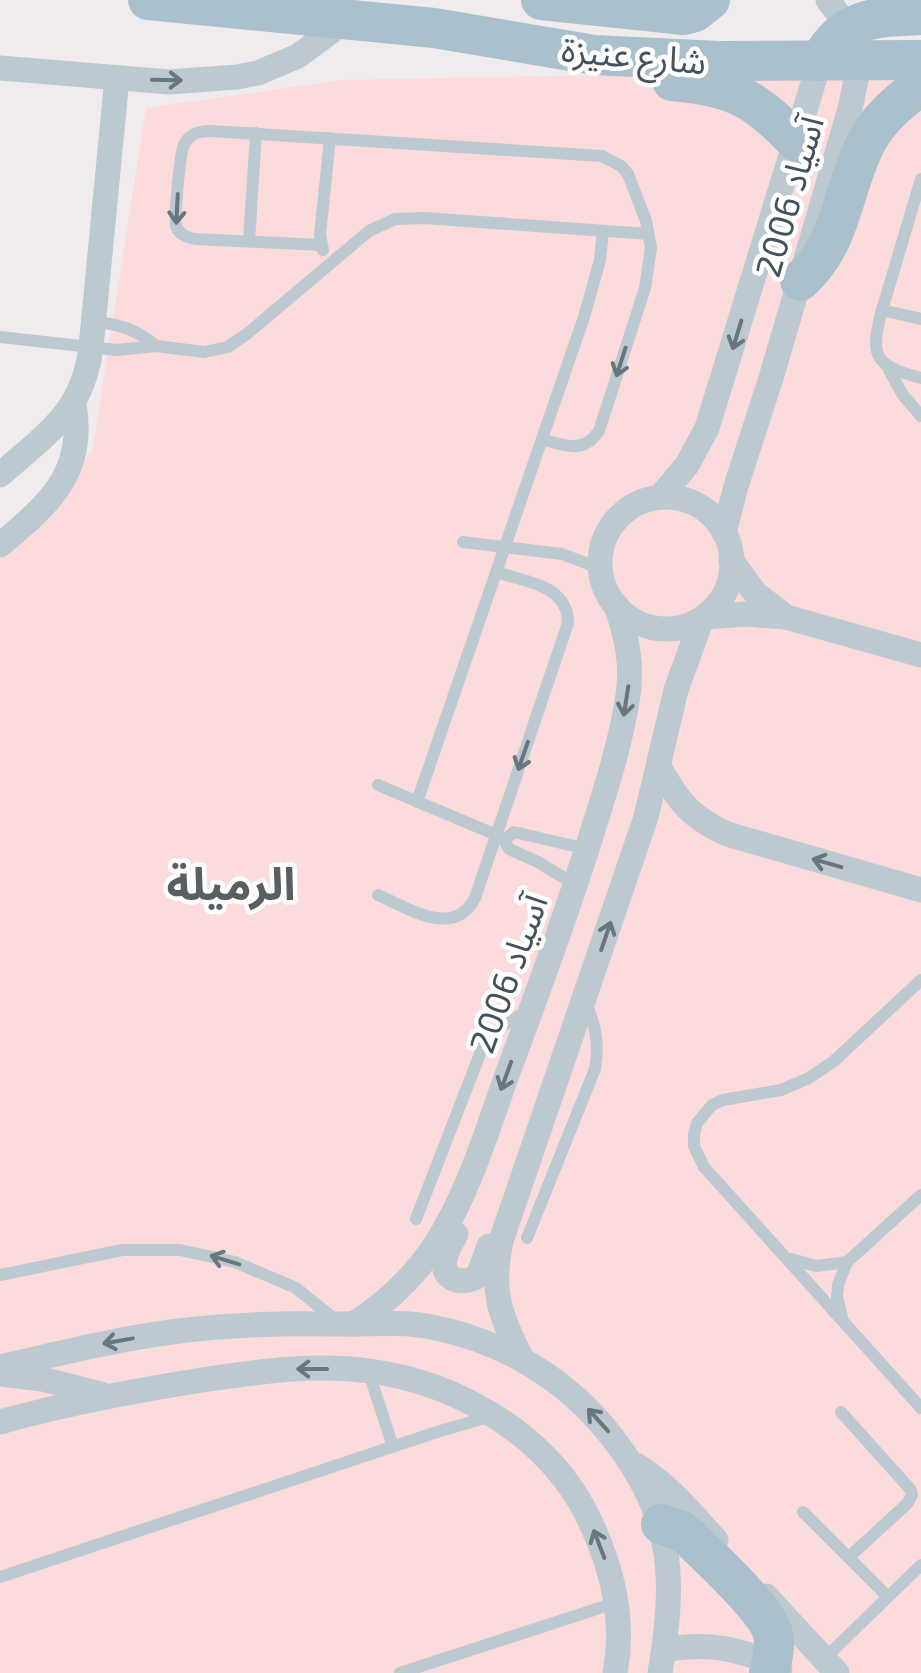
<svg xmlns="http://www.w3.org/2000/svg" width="921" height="1673" font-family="'Exo 2','Noto Sans Arabic',sans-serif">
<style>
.medical{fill:#fbdbdb}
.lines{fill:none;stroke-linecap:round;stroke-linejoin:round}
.service{stroke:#bcc9d0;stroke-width:12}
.minor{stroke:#bcc9d0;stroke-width:25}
.primary{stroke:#abc0cd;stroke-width:40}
.oneway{stroke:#68767e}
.labels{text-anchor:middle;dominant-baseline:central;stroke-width:9;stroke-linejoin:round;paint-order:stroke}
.street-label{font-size:35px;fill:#44535b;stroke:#fff}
.district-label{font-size:45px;font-weight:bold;fill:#595e62;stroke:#fff}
</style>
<rect width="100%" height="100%" fill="#f0eced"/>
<path class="medical" d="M921,69V1673H0V530L92,452L146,108L342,80Z"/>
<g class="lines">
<g class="service">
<path d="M249,241L256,133"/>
<path d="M321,245L195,239C187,237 179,235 176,226C174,219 180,152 184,145C189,133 200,131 211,131L602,156L621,166L628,174L646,221L651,248L645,288L599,431C583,454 565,446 542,439"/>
<path d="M323,250L320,235L330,138"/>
<path d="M882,310L921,179"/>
<path d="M921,319L882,310C869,357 875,366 921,378"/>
<path d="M93,322C118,323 138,330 156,346"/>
<path d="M0,337L117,350L156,346L204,352L228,347L248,333L369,231L395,219L424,218L649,234"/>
<path d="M889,370L903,395L921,416"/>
<path d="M463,542L562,554L599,568"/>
<path d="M378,785L506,839L505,842L509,849L538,862L576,885"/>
<path d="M417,802L584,317L600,260L603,231"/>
<path d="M506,839L514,832L587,849"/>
<path d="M378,895C408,908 454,939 475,898L568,623C568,585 526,582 496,572"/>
<path d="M921,980L834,1061L809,1078L781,1090L723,1100L712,1105L697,1123L694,1134V1146L704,1167L921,1408"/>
<path d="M416,1219L483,1046L498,1029L525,1012"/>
<path d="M527,1238L595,1069C599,1044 596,1024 585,1002"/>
<path d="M791,1259L816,1266L847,1262"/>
<path d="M0,1275L122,1250H180L235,1262L296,1288L338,1322"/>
<path d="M842,1317L837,1297L838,1285L847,1262L921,1195"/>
<path d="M368,1370L393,1447"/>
<path d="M841,1412L911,1490L912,1495L907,1504L850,1556"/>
<path d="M803,1512L887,1596"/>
<path d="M0,1577L440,1431L492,1416"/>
<path d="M824,1659L921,1565"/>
<path d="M400,1673L618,1602"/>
</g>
<g class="minor">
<path d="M0,68L169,82L237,77L258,73L298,56L348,19"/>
<path d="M0,475C46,434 83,413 91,347L117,78"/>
<circle cx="666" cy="563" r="66"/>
<path d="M660,497L687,465L707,428L820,61"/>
<path d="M724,533L736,486L771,378L850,109L860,61V52L854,35L828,0"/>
<path d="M0,545C49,504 86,473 74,404"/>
<path d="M731,560L755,593L786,617"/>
<path d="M706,617L746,614L786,617L921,655"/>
<path d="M659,767C679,802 690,817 727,834L921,890"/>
<path d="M456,1234C452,1241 447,1250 445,1258C440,1280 462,1286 478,1276L489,1246"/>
<path d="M354,1324C386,1303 414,1277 435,1245C472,1188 490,1119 514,1056C543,978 572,899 596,820C609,779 622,737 628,695C633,663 626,635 616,605"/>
<path d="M522,1359C500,1316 490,1290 501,1241L646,817L676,690L701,621"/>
<path d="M0,1367C57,1354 113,1340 171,1332C224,1325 277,1323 330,1324C365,1325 401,1320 436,1328C505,1342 569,1381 612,1437C674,1517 676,1576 660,1673"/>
<path d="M0,1374L42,1379L101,1394"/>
<path d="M0,1422C67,1403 133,1391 202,1380C257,1372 313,1363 369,1371C455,1382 544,1433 585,1511C611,1562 626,1616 615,1673"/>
<path d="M636,1465C668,1484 691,1513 716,1540"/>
<path d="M766,1596L837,1673"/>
<path d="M664,1650C705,1642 744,1648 780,1669"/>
</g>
<g class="primary">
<path d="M148,0L434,28L594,55L719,61L921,60"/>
<path d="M541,0L684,15L695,12L710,0"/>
<path d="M820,61C843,17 876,17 921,15"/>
<path d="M672,81C733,86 755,98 797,142"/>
<path d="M800,281C844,241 841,190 867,141C879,118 900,101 921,85"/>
<path d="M661,1524L681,1531L690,1538C710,1558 767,1609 773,1634C776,1647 772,1660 769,1673"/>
</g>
</g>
<defs><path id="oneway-shaft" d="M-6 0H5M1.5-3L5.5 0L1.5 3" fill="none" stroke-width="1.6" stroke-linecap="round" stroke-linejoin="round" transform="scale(2.5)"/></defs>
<g class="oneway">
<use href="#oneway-shaft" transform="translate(167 80) rotate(1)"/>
<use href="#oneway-shaft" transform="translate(177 209) rotate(93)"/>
<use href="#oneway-shaft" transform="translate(737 335) rotate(107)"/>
<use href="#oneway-shaft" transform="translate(621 362) rotate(108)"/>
<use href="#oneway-shaft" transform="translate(626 701) rotate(99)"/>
<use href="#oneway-shaft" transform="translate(523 756) rotate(109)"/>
<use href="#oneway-shaft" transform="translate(827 863) rotate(-164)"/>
<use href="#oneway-shaft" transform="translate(606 936) rotate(-71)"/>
<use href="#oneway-shaft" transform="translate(506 1076) rotate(110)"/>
<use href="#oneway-shaft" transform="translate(225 1260) rotate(-163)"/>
<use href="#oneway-shaft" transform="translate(118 1341) rotate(170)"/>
<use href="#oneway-shaft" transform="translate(312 1369) rotate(180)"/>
<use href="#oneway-shaft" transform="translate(598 1420) rotate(-132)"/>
<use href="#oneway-shaft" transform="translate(599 1544) rotate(-111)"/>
</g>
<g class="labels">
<g class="street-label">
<text transform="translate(634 54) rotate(5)">شارع عنيزة</text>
<text transform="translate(788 196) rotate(-74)">آسياد 2006</text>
<text transform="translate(507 973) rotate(-70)">آسياد 2006</text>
</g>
<g class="district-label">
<text x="231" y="882">الرميلة</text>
</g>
</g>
</svg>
